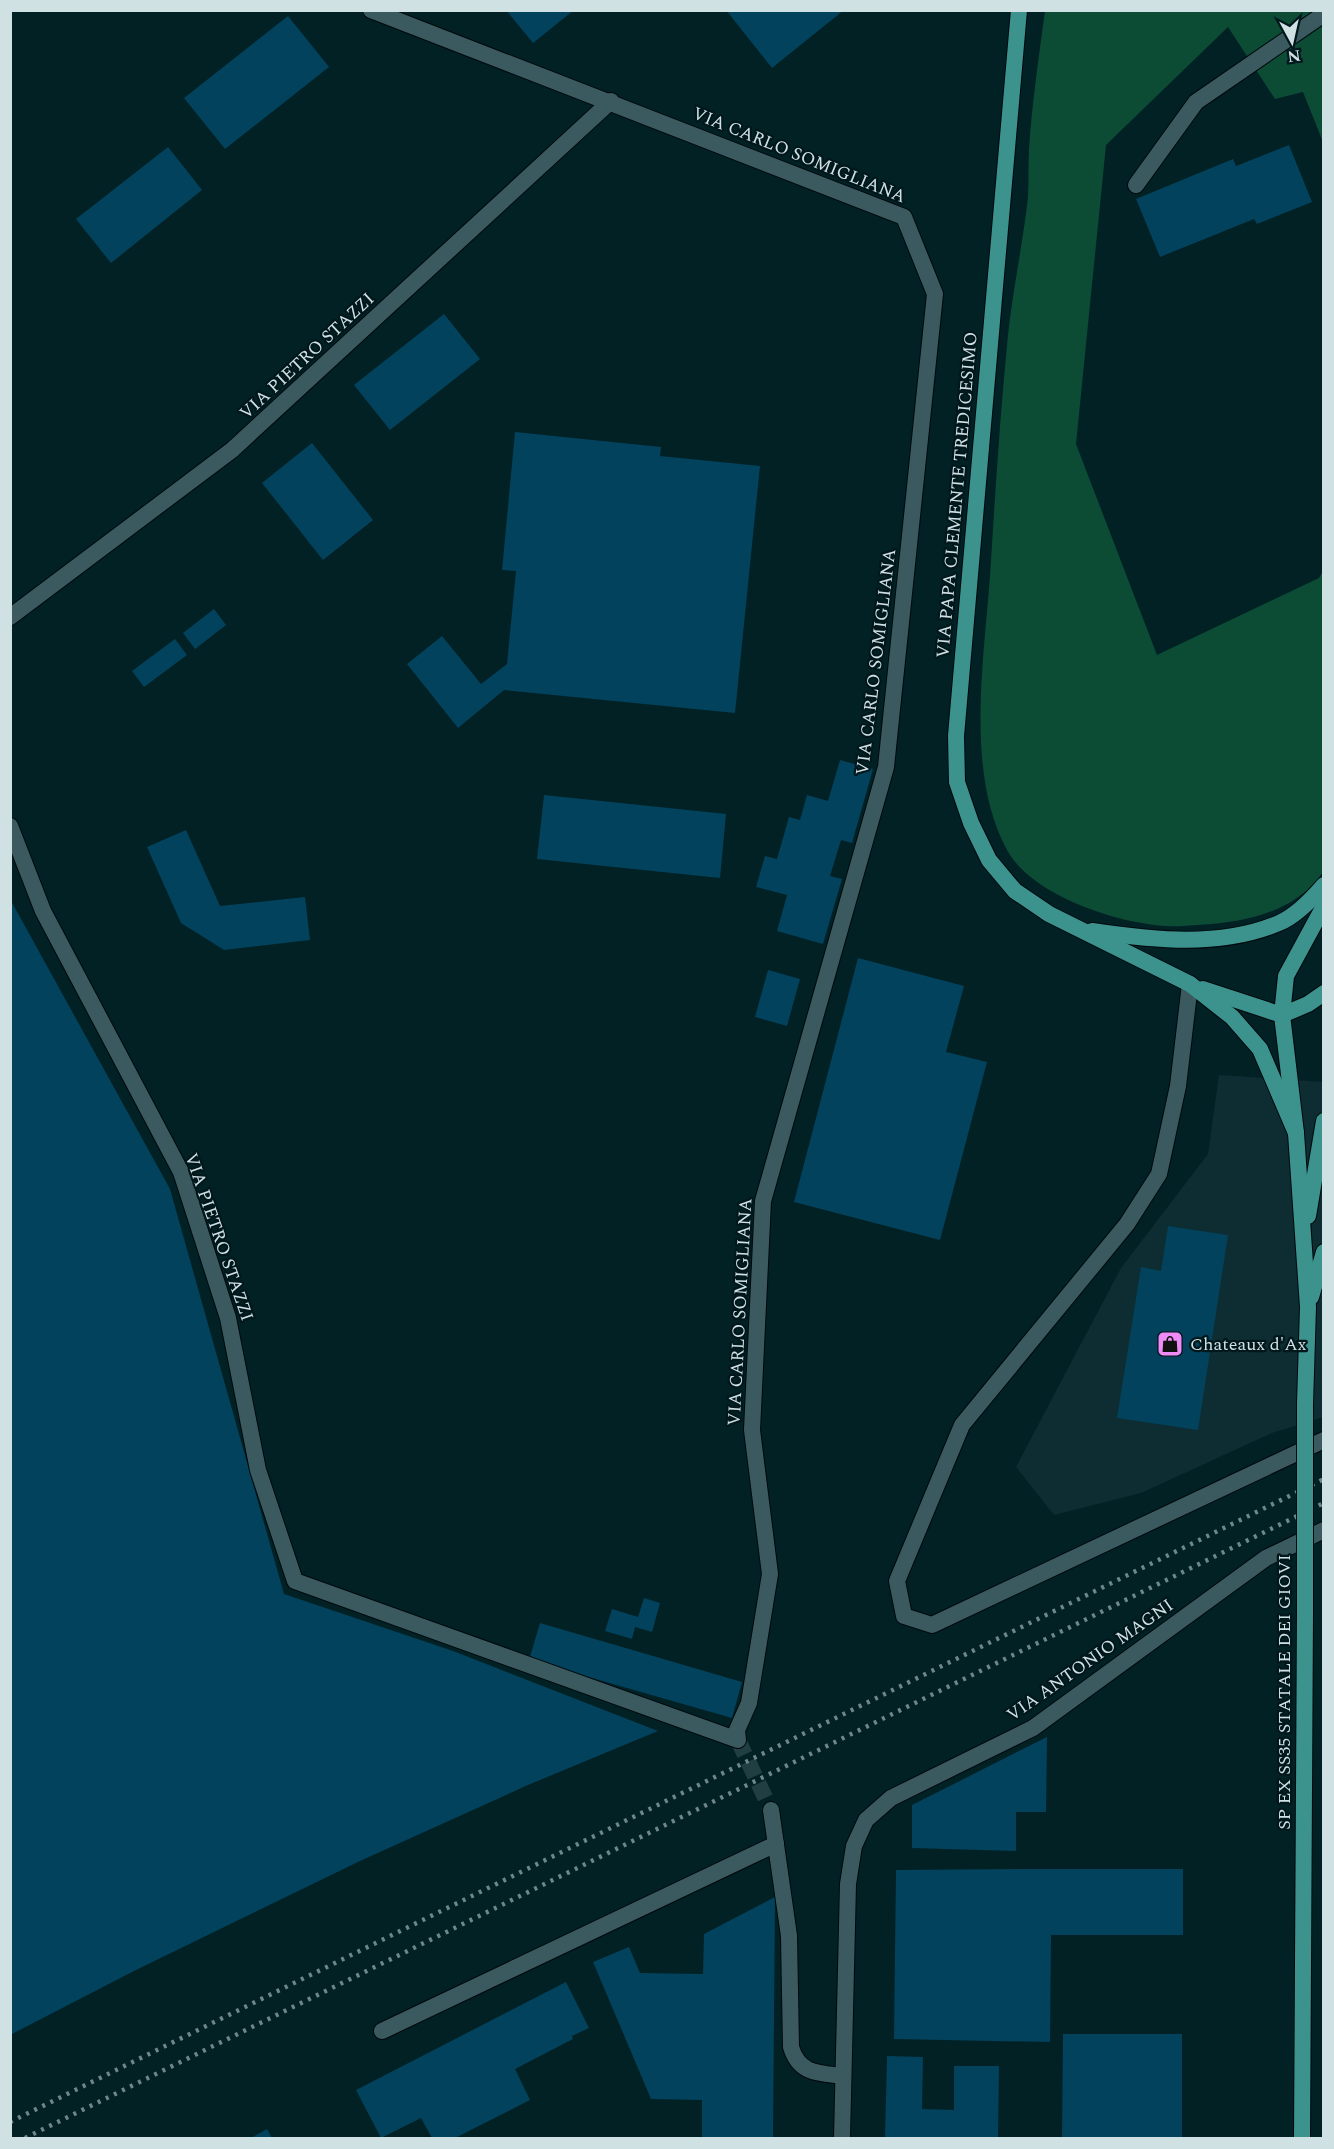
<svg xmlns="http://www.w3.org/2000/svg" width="1334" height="2149" font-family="Spectral,serif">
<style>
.built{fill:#0e2d32}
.green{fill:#0c4c35}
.building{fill:#02425c}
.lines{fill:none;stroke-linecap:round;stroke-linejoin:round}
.minor-tunnel{stroke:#213e42;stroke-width:16;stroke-dasharray:16 8;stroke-linecap:butt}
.service-casing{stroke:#00090d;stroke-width:18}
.minor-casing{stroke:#00090d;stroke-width:18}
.primary-casing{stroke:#00090d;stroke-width:18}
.service{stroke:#3b5a5f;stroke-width:16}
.minor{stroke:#3b5a5f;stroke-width:16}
.primary{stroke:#3c928d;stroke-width:16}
.rail{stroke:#6f878b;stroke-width:4.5;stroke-dasharray:3 6;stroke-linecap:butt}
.primary-bridge-casing{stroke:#00090d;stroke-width:18;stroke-linecap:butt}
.primary-bridge{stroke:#3c928d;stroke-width:16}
.labels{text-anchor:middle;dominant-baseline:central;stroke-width:4.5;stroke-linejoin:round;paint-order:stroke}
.street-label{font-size:18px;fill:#d0e1e4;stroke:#00171c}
.poi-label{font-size:18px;fill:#d0e1e4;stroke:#00171c;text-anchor:start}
</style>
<rect width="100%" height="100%" fill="#022125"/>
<path class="built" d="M1219,1075L1323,1082V1417L1272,1433L1141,1493L1054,1515L1016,1467L1121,1268L1208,1154Z"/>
<path class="green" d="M1045,11H1323V142L1303,92L1275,99L1228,27L1106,145L1076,444L1157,655L1319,578L1323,571V872C1292,917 1234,924 1183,926C1131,929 1033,898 1007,850C965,773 984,660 990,576C995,496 1000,415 1008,335C1013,288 1023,243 1028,197C1029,181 1028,165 1029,149C1032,103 1039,56 1045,11Z"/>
<g class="building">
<path d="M506,10H574L533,43Z"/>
<path d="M726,10H844L772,68Z"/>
<path d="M288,16L329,67L225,149L184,98Z"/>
<path d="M1289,145L1312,202L1257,224L1254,219L1160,257L1136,199L1233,159L1236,166Z"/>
<path d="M168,147L202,190L111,263L76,219Z"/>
<path d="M444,314L480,359L390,430L354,385Z"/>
<path d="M515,432L661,447L660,456L760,466L735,713L504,690L458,728L407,664L442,636L481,684L507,664L516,571L502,570Z"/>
<path d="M312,443L373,520L323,560L262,483Z"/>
<path d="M214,609L226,625L195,649L183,633Z"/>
<path d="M175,639L187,655L144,687L132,671Z"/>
<path d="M840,760L873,769L852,843L841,840L830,876L842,879L823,944L777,931L787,895L756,887L765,856L777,859L789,817L800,820L807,795L828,801Z"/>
<path d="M544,795L726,814L720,878L537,859Z"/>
<path d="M186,830L220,906L305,897L310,940L224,950L181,923L147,847Z"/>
<path d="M10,899L170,1189L284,1594L453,1651L658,1731L528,1785L360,1861L134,1971L10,2035Z"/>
<path d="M858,958L964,986L946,1052L987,1062L940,1240L794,1202Z"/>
<path d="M768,970L800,979L787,1026L755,1017Z"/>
<path d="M1168,1226L1228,1235L1198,1430L1117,1418L1141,1267L1161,1271Z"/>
<path d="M644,1598L660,1603L652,1632L635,1627L632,1639L605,1631L612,1609L638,1617Z"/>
<path d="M540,1623L742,1682L732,1718L529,1660Z"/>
<path d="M1047,1737L1046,1812H1016V1851L912,1848V1805Z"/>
<path d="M1020,1869H1183V1935H1051L1050,2042L894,2039L896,1870Z"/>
<path d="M775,1897L773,2138H702V2100L651,2099L593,1962L629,1947L640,1973L703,1974L704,1934Z"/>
<path d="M566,1982L589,2028L572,2036L573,2039L515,2069L530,2100L455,2138H432L421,2118L381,2138L356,2090Z"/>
<path d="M1063,2034H1182V2138H1062Z"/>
<path d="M887,2056L923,2057L922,2109L954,2110V2066H999L998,2138H885Z"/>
<path d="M267,2129L272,2138H251Z"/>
</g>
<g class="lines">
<path class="minor-tunnel" d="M738,1740L771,1810"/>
<g class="service-casing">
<g id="service">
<path d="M1136,185L1196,102L1324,14"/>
<path d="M1190,984L1178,1086L1159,1174L1127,1224L962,1425L897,1581L904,1616L932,1625L1324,1440"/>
</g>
</g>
<g class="minor-casing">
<g id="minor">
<path d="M10,617L232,450L611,101"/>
<path d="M10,826L43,911L181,1172L228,1318L258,1470L295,1581L738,1740L737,1730L749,1703L770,1574L752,1430L763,1201L886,767L935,294L904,217L371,10"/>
<path d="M771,1810L789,1936L791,2047C799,2074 818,2073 843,2076"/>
<path d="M382,2031L776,1844"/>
<path d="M842,2138L848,1884L854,1846L866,1820L891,1798L1033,1728L1266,1558L1324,1530"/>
</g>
</g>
<g class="primary-casing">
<g id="primary">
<path d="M1019,10L956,736L957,782L971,823L989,860L1015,891L1049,914L1190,984L1232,1017L1260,1049L1296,1133"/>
<path d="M1092,931C1153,940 1220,948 1279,923C1296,916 1312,899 1324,885"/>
<path d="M1203,989L1282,1015L1308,1004L1324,993"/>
<path d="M1308,1216L1324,1121"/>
<path d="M1311,1297L1324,1252"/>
<path d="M1305,1404L1308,1307L1296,1133L1282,1015L1286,976L1324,906"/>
<path d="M1302,2138L1305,1614"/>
</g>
</g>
<use href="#service" class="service"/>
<use href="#minor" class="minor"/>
<use href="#primary" class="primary"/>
<g class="rail">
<path d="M10,2122L1324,1479"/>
<path d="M25,2138L1324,1503"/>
</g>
<g class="primary-bridge-casing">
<path id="primary-bridge" d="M1305,1614V1404"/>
</g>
<use href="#primary-bridge" class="primary-bridge"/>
</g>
<defs>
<g id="shop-square" transform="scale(1.35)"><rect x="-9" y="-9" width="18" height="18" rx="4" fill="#ef8bf6" stroke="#00171c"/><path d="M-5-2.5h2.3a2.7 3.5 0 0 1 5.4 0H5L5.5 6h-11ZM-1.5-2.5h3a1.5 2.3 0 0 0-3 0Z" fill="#111"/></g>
</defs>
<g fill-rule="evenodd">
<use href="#shop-square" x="1170" y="1344"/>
</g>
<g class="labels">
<g class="street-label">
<text transform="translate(799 155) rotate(22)">VIA CARLO SOMIGLIANA</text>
<text transform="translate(307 356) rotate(-43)">VIA PIETRO STAZZI</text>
<text transform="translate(957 495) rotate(-85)">VIA PAPA CLEMENTE TREDICESIMO</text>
<text transform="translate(876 662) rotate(-83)">VIA CARLO SOMIGLIANA</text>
<text transform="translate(219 1237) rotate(71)">VIA PIETRO STAZZI</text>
<text transform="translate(740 1312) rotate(-87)">VIA CARLO SOMIGLIANA</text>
<text transform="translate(1090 1660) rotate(-35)">VIA ANTONIO MAGNI</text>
<text transform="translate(1284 1692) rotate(-90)">SP EX SS35 STATALE DEI GIOVI</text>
</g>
<g class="poi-label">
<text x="1190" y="1344">Chateaux d'Ax</text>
</g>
</g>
<rect width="1334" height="2149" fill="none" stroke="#d0e1e4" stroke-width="24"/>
<g transform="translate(1292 42) rotate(172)" stroke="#00171c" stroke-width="4.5" paint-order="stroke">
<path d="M0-4.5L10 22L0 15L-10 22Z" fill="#d0e1e4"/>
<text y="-9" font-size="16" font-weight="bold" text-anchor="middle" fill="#d0e1e4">N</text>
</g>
</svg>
